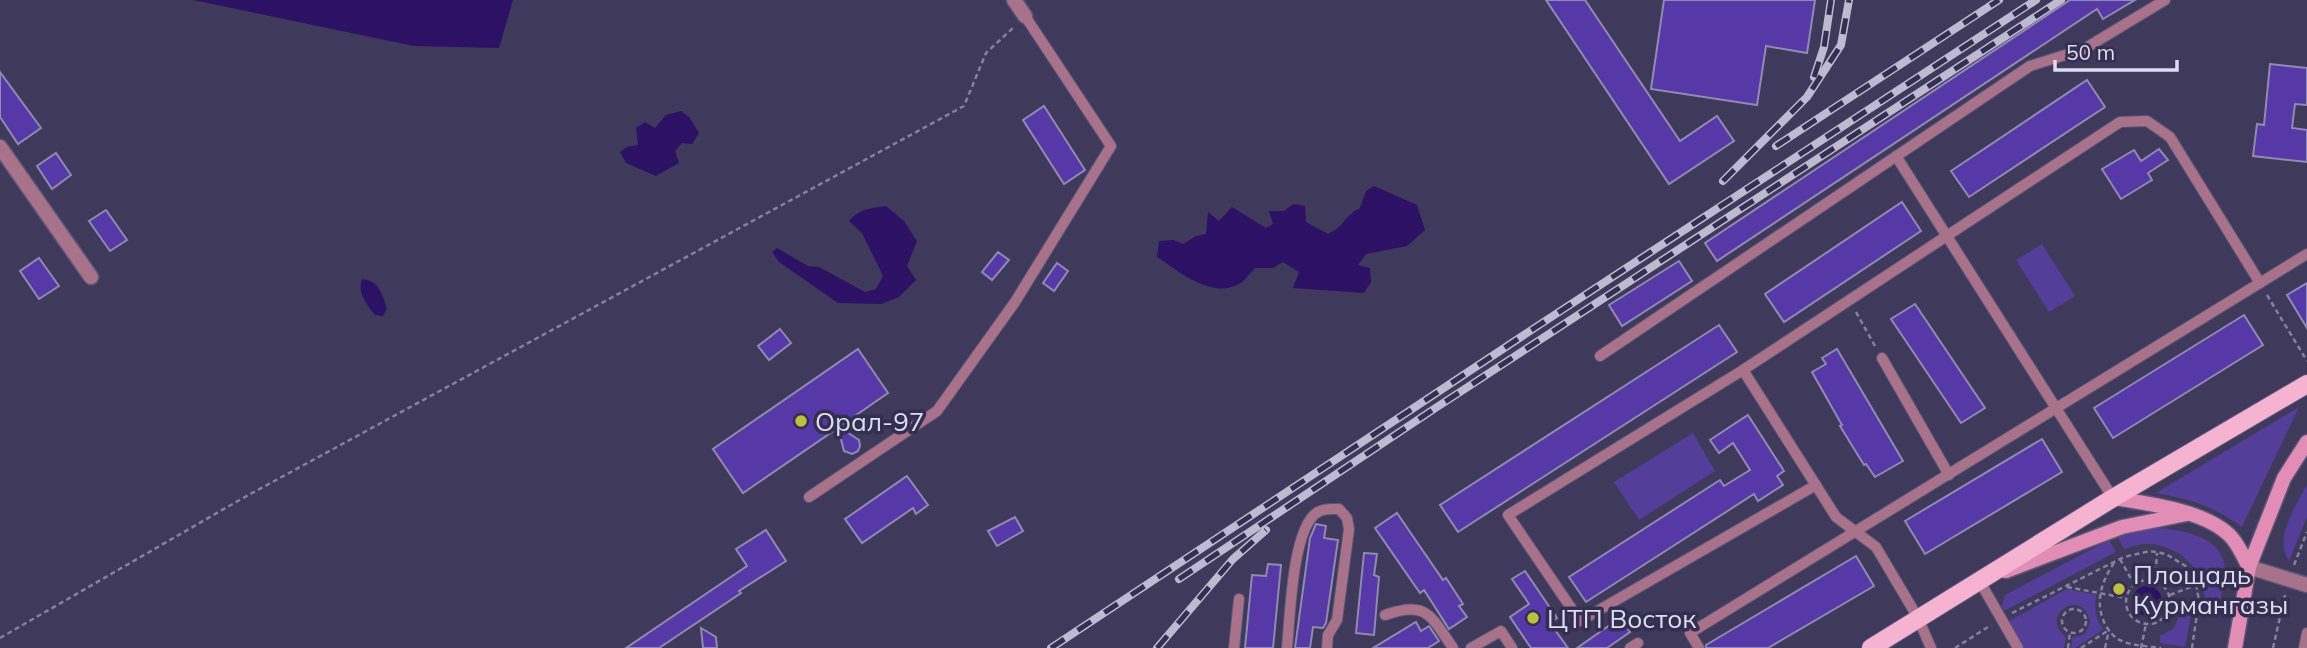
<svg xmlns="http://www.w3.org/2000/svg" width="2307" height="648" font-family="Mulish,sans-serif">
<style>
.green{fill:#543e9a}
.water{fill:#2d1164}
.building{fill:#5638a6;stroke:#8f8ab2;stroke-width:2}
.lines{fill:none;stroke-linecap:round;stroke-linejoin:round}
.lane-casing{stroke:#5c5677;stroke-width:12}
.street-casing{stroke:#5c5677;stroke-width:17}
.secondary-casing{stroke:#5c5677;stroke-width:17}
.primary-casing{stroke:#5c5677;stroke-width:20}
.path{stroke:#85819e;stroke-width:2.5;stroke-dasharray:5 3.5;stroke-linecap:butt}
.lane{stroke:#a8728b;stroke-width:10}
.street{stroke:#a8728b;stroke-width:14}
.secondary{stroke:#e28db5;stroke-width:14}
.primary{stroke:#f5b3d1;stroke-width:18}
.rail-casing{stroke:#bdbad2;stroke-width:8}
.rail{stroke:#342f51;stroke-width:5;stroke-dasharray:16;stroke-linecap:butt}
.poi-dot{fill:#bdbf43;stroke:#342f51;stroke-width:2.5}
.labels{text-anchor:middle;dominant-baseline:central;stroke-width:7;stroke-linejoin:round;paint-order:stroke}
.poi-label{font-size:26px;fill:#dedcf2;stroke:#342f51;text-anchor:start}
</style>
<rect width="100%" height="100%" fill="#3f395c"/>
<g class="green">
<path d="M2042,244L2075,296L2049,312L2016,260Z"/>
<path d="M2299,407L2242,527C2211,505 2193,500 2156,493Z"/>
<path d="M1693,433L1715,471L1639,520L1614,482Z"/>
<path d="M2307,485V517L2289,561C2273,539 2296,505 2307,485Z"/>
<path d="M2151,528C2176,528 2224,535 2225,569C2226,581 2221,595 2219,607L2205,605C2206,572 2181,544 2146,544C2139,544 2131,547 2124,549L2118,537Z"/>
<path d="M2109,540L2116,552L2004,611L2002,606L2005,595Z"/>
<path d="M2067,589L2096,595C2095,607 2094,620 2104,629L2075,648H2071L2072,638L2085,634L2090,622C2084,586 2037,615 2066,637L2064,648H2024L2009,621Z"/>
<path d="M2180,614L2191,615L2185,647L2160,643V636L2174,628Z"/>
</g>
<g class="water">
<path d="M193,0H513L499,48L414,46Z"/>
<path d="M681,111L690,118L699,133L692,144L682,143L675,151L679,163L656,176L626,163L620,152L627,147L638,145L636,128L645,122L655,128L666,115Z"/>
<path d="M1374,186L1417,205L1425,230L1407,246L1366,254L1358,265L1370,268L1371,282L1364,293L1293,288L1299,272L1283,262L1273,268H1255C1250,273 1245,281 1239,284C1211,299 1180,272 1157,257L1159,241L1173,240L1183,244L1196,236L1206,234L1208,212L1219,221L1232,207L1266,228L1273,224L1269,211H1284L1293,204L1305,206L1306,222L1328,234C1345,226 1343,217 1360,208L1366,191Z"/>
<path d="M886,206L904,221L917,241L907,266L916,280L899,297L881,304L838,303L779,262L772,252L777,248L808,266L819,267L865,292L876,289L883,276L862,233L849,221C859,209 871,208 886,206Z"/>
<path d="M362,279C380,281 382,294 387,309L383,316L375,315C367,305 357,293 362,279Z"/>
<circle cx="2147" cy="601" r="15"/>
</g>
<g class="building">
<path d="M1546,0H1585L1680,141L1717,116L1734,141L1669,184Z"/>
<path d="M1664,0H1815L1807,53L1766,46L1757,105L1651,89Z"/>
<path d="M2070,0H2135L2103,19L2097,9L1717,261L1705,243Z"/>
<path d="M2270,64L2307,68V105L2295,104L2292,128L2307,130V162L2253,156L2257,124L2264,125Z"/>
<path d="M0,72L41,128L18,144L0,117Z"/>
<path d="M2087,80L2105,107L1969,197L1951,171Z"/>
<path d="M1044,106L1085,170L1064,184L1023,120Z"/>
<path d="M2159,149L2168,160L2148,173L2152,180L2121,199L2102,169L2134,150L2141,161Z"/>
<path d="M56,153L71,175L52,189L37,166Z"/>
<path d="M1902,202L1921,231L1784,322L1765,294Z"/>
<path d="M106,210L127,240L110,251L89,221Z"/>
<path d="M998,252L1009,260L992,280L982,272Z"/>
<path d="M39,258L59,286L39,299L20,271Z"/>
<path d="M1679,261L1692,281L1622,326L1609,305Z"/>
<path d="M1057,263L1068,271L1054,291L1043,283Z"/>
<path d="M2307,283V328L2287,295Z"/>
<path d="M1915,304L1985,408L1961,423L1891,319Z"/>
<path d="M2244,315L2263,345L2113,438L2094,408Z"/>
<path d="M1719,325L1737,352L1458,532L1440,505Z"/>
<path d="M780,329L791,343L769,360L758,346Z"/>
<path d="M858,349L888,393L839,427L859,440L860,446L858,451L852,454L844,451L838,428L743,493L713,449Z"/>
<path d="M1837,349L1903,461L1875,477L1866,464L1864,465L1840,426L1842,425L1812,372L1826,364L1822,358Z"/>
<path d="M1748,415L1784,471L1777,476L1783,485L1758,501L1754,494L1586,602L1569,577L1720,480L1724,486L1750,470L1733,443L1719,453L1710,440Z"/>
<path d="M2042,439L2062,472L1925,554L1905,521Z"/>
<path d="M907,476L928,505L916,514L913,508L862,543L845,519Z"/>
<path d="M1397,513L1443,580L1446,578L1463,604L1459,606L1467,617L1449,629L1424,590L1420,593L1375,528Z"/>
<path d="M1015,517L1023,531L997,546L988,531Z"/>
<path d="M1316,524L1326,526L1324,538L1338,540L1326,623L1323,628L1313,627L1310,648H1295L1310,538Z"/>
<path d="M766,530L786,561L739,591L741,593L659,648H626L747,566L736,549Z"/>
<path d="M1364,553L1377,554L1374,575L1379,577L1374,635L1356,633Z"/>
<path d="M1856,556L1874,586L1768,648H1706V645Z"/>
<path d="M1268,564L1281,565L1273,648H1245L1252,575L1266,576Z"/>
<path d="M1525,571L1557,618L1550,623L1568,648H1531L1510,617L1529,604L1512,579Z"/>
<path d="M1620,618L1630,632L1607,648H1577Z"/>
<path d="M1416,622L1421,631L1429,626L1439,641L1428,648H1373Z"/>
<path d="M701,628L716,637L717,648H703Z"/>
</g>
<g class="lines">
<g class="lane-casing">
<g id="lane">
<path d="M1896,156L2113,498"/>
<path d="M1600,356L2030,66L2084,49L2165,0"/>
<path d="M1882,358L1949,475"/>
<path d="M1743,370L1508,515L1580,621L1816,485"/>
<path d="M809,497L937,411L1015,302L1111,146L1025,16"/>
<path d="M1979,580L2018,648"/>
<path d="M1385,615C1427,600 1431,616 1453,648"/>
<path d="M1234,648L1239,599"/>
<path d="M1287,648C1290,619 1292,526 1318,512C1324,508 1332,509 1339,509L1347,518L1349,529L1337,620L1328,635L1327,648"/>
<path d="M1471,648L1501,631L1512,648"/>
<path d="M1630,648L1638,643"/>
<path d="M1699,648L1690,633L2307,254"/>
<path d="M1931,648L1918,618L1876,547L1836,517L1743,370L2120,122L2147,121L2170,137L2260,283"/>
<path d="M2304,648L2307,633"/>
</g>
</g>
<g class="street-casing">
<g id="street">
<path d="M1014,0L1025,16"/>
<path d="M0,147L91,277"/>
<path d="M2249,567L2307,585"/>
</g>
</g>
<g class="secondary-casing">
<g id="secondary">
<path d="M2113,498C2146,503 2209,511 2232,538C2239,546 2244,558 2249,567"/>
<path d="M2006,571L2122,527L2187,514"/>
<path d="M2235,648L2249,567L2284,478L2307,442"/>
</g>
</g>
<g class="primary-casing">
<path id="primary" d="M1871,648L2113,498L2307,384"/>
</g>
<g class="path">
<path d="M2267,295L2307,361"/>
<path d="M1856,312L1875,346"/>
<path d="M2120,559L2134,584"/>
<path d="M2114,563C2101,582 2094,604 2106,626C2110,632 2115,639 2122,641C2133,646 2148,646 2161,648"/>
<path d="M2294,565L2307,532"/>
<circle cx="2148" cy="602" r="22"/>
<path d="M2155,581L2157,553"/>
<path d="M2067,587L2126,598"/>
<path d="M2170,595L2196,585"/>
<circle cx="2074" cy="621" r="12"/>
<path d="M2168,610L2196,613"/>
<path d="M2012,613L2124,557L2150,551L2166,554L2187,567L2196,585L2199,600L2192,648"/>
<path d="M0,638L243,498L964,106L986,53L1014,27"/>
<path d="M1955,648L1991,625"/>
<path d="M2068,648L2070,632"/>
<path d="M2081,648L2109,630"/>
<path d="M2105,648L2109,630"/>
<path d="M2141,648L2146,624"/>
<path d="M2273,648L2285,595"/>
</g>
<use href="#lane" class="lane"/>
<use href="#street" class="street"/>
<use href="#secondary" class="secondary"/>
<use href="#primary" class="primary"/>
<g class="rail-casing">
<g id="rail">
<path d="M1814,77L1824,47L1831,0"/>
<path d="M1776,146L1999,0"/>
<path d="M1723,181L1807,97L1841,45L1849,0"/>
<path d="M1179,579L1437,407L2061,0"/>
<path d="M1051,648L1536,327L2036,0"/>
<path d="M1157,648L1233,559L1266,530"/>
</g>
</g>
<use href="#rail" class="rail"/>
</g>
<g class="poi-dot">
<circle cx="801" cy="421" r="7"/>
<circle cx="2119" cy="589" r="7"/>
<circle cx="1533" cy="618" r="7"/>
</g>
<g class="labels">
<g class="poi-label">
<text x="815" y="421">Орал-97</text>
<text x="2133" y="574">Площадь<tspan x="2133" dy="30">Курмангазы</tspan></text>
<text x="1547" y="618">ЦТП Восток</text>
</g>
</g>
<path d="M2055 60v10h122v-10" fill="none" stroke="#dedcf2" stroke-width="3.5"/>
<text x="2066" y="60" font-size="21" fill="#dedcf2" stroke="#342f51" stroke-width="5" paint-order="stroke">50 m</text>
</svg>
